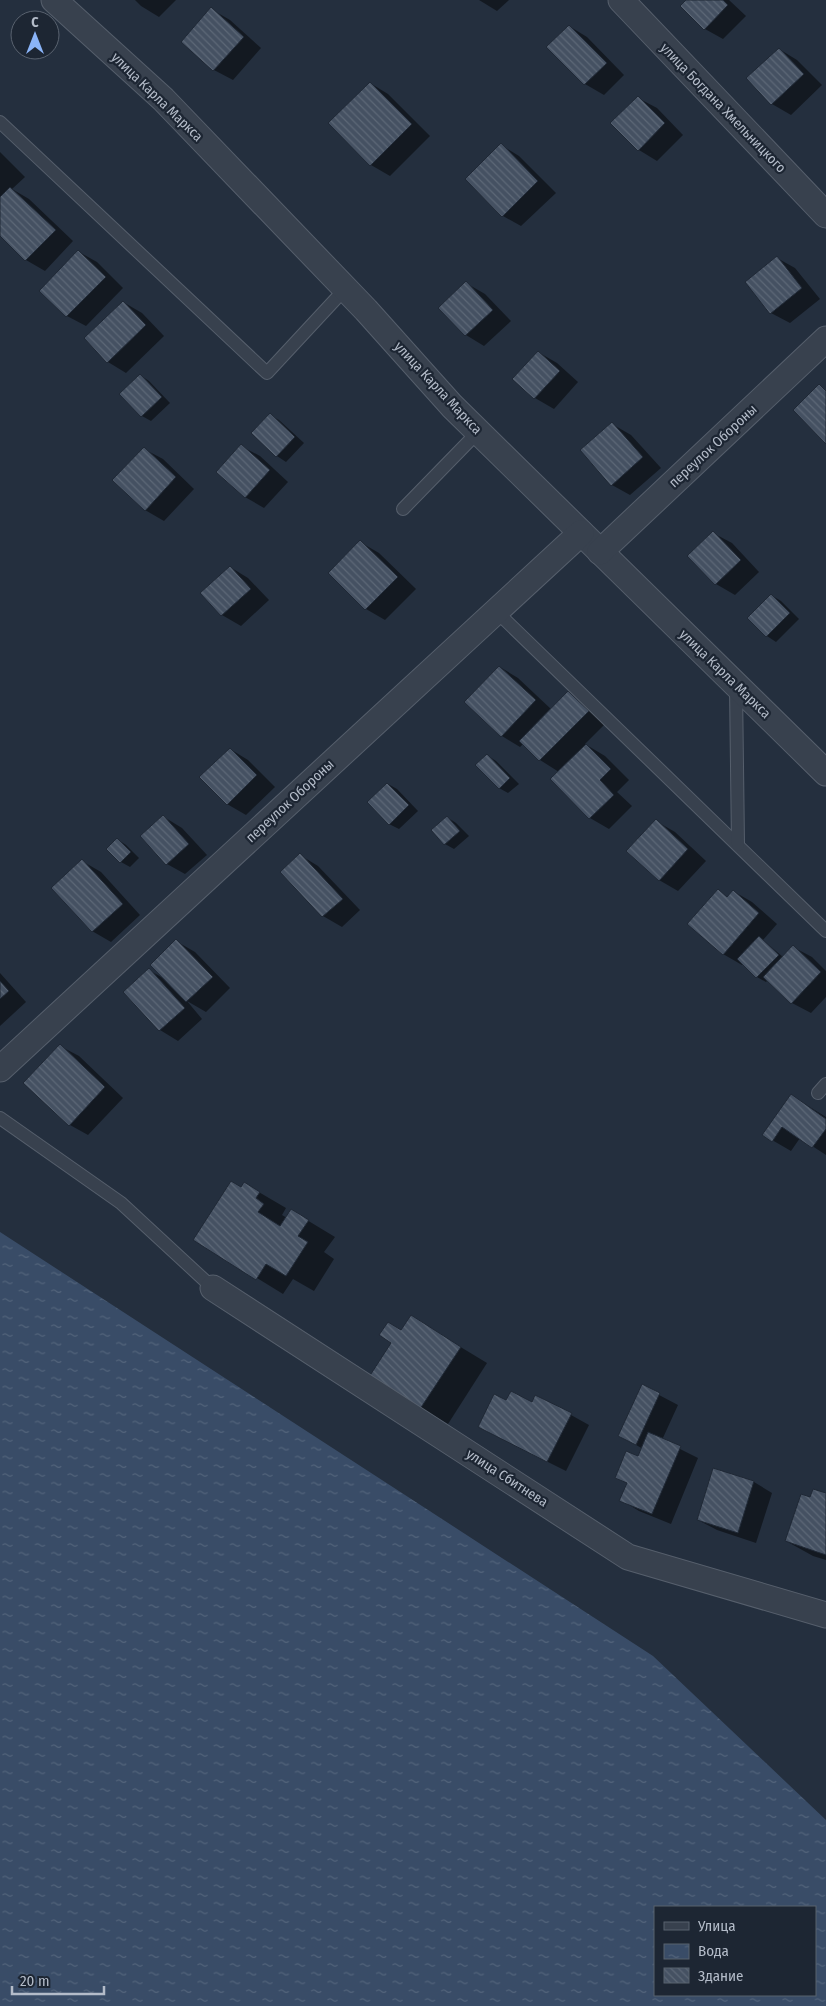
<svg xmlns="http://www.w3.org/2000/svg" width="826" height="2006" font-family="'Fira Sans Condensed',sans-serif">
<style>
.water{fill:url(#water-ripples);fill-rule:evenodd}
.shadow{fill:#0007}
.building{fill:url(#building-back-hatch);stroke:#1f2835}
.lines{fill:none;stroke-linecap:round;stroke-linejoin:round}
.service-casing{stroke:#565f6c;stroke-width:14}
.minor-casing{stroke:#565f6c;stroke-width:27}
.service{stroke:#38414e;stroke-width:12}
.minor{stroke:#38414e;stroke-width:25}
.labels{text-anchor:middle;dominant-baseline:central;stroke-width:4.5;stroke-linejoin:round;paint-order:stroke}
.street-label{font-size:14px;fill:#b4bcc9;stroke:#1d2633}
</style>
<defs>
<pattern id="water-ripples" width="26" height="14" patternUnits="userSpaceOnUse" patternTransform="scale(1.25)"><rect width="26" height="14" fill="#394c67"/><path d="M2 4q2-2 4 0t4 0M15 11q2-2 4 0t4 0" fill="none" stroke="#53647b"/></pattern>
<pattern id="building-back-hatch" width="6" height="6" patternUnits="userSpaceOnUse" patternTransform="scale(1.25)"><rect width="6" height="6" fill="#455162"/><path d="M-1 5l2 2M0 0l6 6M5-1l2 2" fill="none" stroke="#5d6877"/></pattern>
</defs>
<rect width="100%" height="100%" fill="#242f3e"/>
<path class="water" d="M0,1232L653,1656L826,1820V2006H0ZM655,1907H815V1995H655Z"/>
<g class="shadow">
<path d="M135,0H176L159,17L141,6Z"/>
<path d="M479,0H509L497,11Z"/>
<path d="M688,0H729L746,16L723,39L705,29Z"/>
<path d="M211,9L230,20L261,48L233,80L214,70Z"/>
<path d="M569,26L587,37L624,75L604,95L585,84L548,47Z"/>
<path d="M779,49L797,60L822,85L791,115L772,104Z"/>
<path d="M370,83L388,94L430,136L390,176L371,165L330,123Z"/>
<path d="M638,98L657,108L683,135L657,161L639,150Z"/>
<path d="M501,145L519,156L556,193L521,226L503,216Z"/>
<path d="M0,152L25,177L12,189L29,199L73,241L45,271L26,260L0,235Z"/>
<path d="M79,252L97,262L123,288L86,326L67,316Z"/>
<path d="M777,258L795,268L820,299L790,323L771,313Z"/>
<path d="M466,283L485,294L511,321L484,346L466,335Z"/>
<path d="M123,302L142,313L164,336L126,373L108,362Z"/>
<path d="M538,352L557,363L578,382L554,409L535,398Z"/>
<path d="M140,375L149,381L170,403L151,421L142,416Z"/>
<path d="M270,415L279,420L304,443L286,462L277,456L252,433Z"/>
<path d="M612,424L631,435L661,468L630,495L612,485Z"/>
<path d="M241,446L260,456L288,482L264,508L245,497Z"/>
<path d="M144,449L163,459L194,489L164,521L145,510Z"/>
<path d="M713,533L732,543L759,572L735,595L716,584L689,556Z"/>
<path d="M360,542L379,553L416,589L385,620L366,609L330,573Z"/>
<path d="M230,567L248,578L269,600L241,626L222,615Z"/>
<path d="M771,595L781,601L799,619L776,642L767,636L749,618Z"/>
<path d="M500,667L518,678L552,710L568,693L587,703L606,723L585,744L605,756L629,780L617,792L632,806L609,829L590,818L551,779L559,772L540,760L523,744L520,747L502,736L466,702Z"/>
<path d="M230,749L248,760L275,787L246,815L227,804Z"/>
<path d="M487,755L496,761L519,784L508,793L499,788Z"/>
<path d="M388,784L397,789L418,811L399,829L389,824Z"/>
<path d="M164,817L182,828L207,855L185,874L167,864Z"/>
<path d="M447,817L456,823L469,836L454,849L445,844Z"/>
<path d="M656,821L675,832L706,861L678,891L659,880Z"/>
<path d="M117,839L126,845L139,858L130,867L121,862Z"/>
<path d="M300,855L318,866L360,910L342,927L323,916L282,872Z"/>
<path d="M82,861L101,872L140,915L111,942L92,931Z"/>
<path d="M718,891L728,897L733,891L752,902L777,924L763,940L783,957L793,947L812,957L826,971V997L811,1013L792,1003L768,980L766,982L757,977L743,963L742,965L723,954Z"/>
<path d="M176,941L195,952L230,988L206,1012L187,1001L202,1019L178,1041L160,1030L149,970L163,978Z"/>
<path d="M0,973L26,1002L0,1026Z"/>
<path d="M60,1046L79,1056L123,1098L88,1135L70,1125Z"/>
<path d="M792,1096L826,1117V1155L800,1138L791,1151L772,1140Z"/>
<path d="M245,1184L286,1208L282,1215L287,1218L292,1211L335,1237L324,1252L334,1259L314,1291L293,1279L283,1294L257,1278Z"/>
<path d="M411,1317L487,1363L448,1424L421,1408L393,1343Z"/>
<path d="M642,1386L678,1405L662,1440L698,1458L671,1524L639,1511L621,1500L628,1484L616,1477L639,1458L643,1449L619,1435Z"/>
<path d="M507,1402L532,1404L571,1415L589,1425L566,1471L498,1437Z"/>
<path d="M714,1470L754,1482L772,1493L756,1543L717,1530L698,1520Z"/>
<path d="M826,1495V1560L813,1556L786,1541L811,1499Z"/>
</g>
<g class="building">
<path d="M686,0H723L728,5L704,30L680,6Z"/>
<path d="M211,7L244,37L213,71L181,42Z"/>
<path d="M569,25L607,63L584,85L546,47Z"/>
<path d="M779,48L804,74L771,105L746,78Z"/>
<path d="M370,82L412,124L370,166L328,123Z"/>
<path d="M638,96L665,123L638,151L610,123Z"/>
<path d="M501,143L538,181L502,217L465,179Z"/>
<path d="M10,187L56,230L25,261L0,236V197Z"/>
<path d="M78,250L106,277L66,317L39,291Z"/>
<path d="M777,256L802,288L770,314L745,282Z"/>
<path d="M466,281L493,310L465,336L438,308Z"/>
<path d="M123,301L146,325L107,363L84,338Z"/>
<path d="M538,351L560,371L534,399L512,379Z"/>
<path d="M140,374L162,397L141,417L119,394Z"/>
<path d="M819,384L826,391V444L793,410Z"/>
<path d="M270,413L295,437L276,457L251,433Z"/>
<path d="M612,422L643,457L611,486L580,450Z"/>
<path d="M241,444L270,470L245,498L216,472Z"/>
<path d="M144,447L176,477L145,511L112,480Z"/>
<path d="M713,531L741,560L715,585L687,556Z"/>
<path d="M360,540L398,577L365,610L328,573Z"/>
<path d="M230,566L251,589L221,616L200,593Z"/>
<path d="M771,594L790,613L766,637L747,618Z"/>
<path d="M499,666L536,700L501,737L464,702Z"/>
<path d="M568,691L589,711L539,761L519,741Z"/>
<path d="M586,744L611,769L600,780L614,795L589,819L550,779Z"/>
<path d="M230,748L257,775L227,805L199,777Z"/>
<path d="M487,754L510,778L499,789L475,765Z"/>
<path d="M387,783L409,805L389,825L367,802Z"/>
<path d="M163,815L189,844L166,865L140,836Z"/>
<path d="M447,816L460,831L444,845L431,830Z"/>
<path d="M656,819L688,849L659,881L626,851Z"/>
<path d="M117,838L131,852L120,863L106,849Z"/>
<path d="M300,853L343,899L322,917L280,872Z"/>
<path d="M82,859L123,904L92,932L51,888Z"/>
<path d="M718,889L727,897L733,890L759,913L723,955L687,924Z"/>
<path d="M759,936L779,955L756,978L737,959Z"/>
<path d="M176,939L213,977L186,1002L150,965Z"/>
<path d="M793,945L821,972L791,1004L763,977Z"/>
<path d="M149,968L185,1008L159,1031L123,992Z"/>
<path d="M0,981L9,991L0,999Z"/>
<path d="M60,1044L105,1087L69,1126L23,1083Z"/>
<path d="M791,1094L826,1119V1129L812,1148L782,1127L772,1142L762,1135Z"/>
<path d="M231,1181L241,1187L244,1182L260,1192L256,1198L264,1204L258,1212L280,1226L291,1209L309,1220L298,1236L308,1242L286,1276L266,1264L256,1280L193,1240Z"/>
<path d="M411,1315L461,1347L420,1409L369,1377L391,1343L379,1335L388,1322L401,1330Z"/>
<path d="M642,1384L660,1393L636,1445L618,1436Z"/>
<path d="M511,1391L532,1402L535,1395L572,1413L547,1462L478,1427L494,1394L506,1400Z"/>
<path d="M648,1432L681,1446L652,1514L619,1501L627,1483L615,1478L626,1451L638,1456Z"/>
<path d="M713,1468L754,1481L738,1533L697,1520Z"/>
<path d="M813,1489L826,1493V1555L785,1541L801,1494L810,1497Z"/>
</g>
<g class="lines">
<g class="service-casing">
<g id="service">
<path d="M0,122L267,373L345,289"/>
<path d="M403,509L478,432"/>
<path d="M496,611L826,931"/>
<path d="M736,687L738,845"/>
<path d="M818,1093L826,1084"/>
<path d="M0,1118L121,1203L213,1288"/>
</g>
</g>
<g class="minor-casing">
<g id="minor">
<path d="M54,0L163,99L366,310L452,406L826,773"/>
<path d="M621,0L826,215"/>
<path d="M600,552L826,339"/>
<path d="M0,1069L581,533"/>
<path d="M213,1288L628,1557L826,1615"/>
</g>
</g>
<use href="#service" class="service"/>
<use href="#minor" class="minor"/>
</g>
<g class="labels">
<g class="street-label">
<text transform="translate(157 97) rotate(44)">улица Карла Маркса</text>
<text transform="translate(723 108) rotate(46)">улица Богдана Хмельницкого</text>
<text transform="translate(438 388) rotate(47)">улица Карла Маркса</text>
<text transform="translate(713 446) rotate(-43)">переулок Обороны</text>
<text transform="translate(725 674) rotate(44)">улица Карла Маркса</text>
<text transform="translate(290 801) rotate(-43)">переулок Обороны</text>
<text transform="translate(507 1478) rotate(33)">улица Сбитнева</text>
</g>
</g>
<rect x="654" y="1906" width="162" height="90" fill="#1d2633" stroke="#59626f"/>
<rect x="664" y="1922" width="25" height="8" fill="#38414e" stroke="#59626f"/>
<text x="698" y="1931" font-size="15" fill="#b4bcc9">Улица</text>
<rect x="664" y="1944" width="25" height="15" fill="url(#water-ripples)" stroke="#59626f"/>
<text x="698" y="1956" font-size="15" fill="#b4bcc9">Вода</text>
<rect x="664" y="1968" width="25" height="15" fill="url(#building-back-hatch)" stroke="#59626f"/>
<text x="698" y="1981" font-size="15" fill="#b4bcc9">Здание</text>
<g transform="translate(35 35)"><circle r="24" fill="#1d2633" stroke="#59626f"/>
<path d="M0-4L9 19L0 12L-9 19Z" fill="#8ab4f8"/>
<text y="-8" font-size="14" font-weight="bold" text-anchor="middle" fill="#b4bcc9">С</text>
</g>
<path d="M12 1986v8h92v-8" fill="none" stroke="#b4bcc9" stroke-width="2.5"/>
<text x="20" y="1986" font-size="15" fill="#b4bcc9" stroke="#1d2633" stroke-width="4" paint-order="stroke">20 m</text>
</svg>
